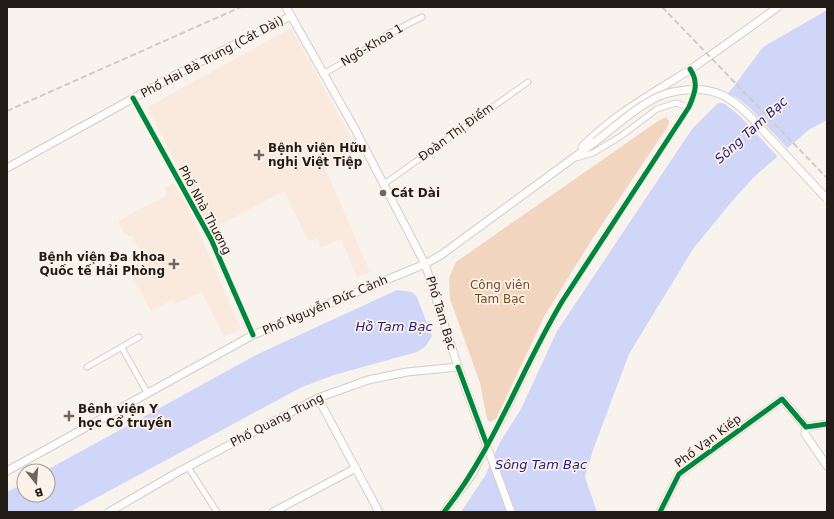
<svg xmlns="http://www.w3.org/2000/svg" width="834" height="519" font-family="'DejaVu Sans',sans-serif">
<style>
.built{fill:#faeade}
.green{fill:#f1d5bf}
.water{fill:#d0d6f8}
.pier{fill:#f9f3ee}
.lines{fill:none;stroke-linecap:round;stroke-linejoin:round}
.street-casing{stroke:#d3cdc8;stroke-width:7}
.secondary-casing{stroke:#d3cdc8;stroke-width:9}
.street{stroke:#fefdfc;stroke-width:5}
.secondary{stroke:#fefdfc;stroke-width:7}
.rail{stroke:#cecccb;stroke-width:2;stroke-dasharray:6 3;stroke-linecap:butt}
.secondary-bridge-casing{stroke:#d3cdc8;stroke-width:9;stroke-linecap:butt}
.secondary-bridge{stroke:#fefdfc;stroke-width:7}
.cycleway-casing{stroke:#fdf2ea;stroke-width:8}
.cycleway{stroke:#00873e;stroke-width:5}
.poi-dot{fill:#6d6762;stroke:#fdf2ea;stroke-width:1.5}
.labels{text-anchor:middle;dominant-baseline:central;stroke-width:3.5;stroke-linejoin:round;paint-order:stroke}
.street-label{font-size:12px;fill:#221c17;stroke:#fdf2ea}
.poi-label{font-size:12px;font-weight:bold;fill:#221c17;stroke:#fdf2ea;text-anchor:start}
.park-label{font-size:12px;fill:#7a491b;stroke:#fdf2ea}
.water-label{font-size:13px;font-style:italic;fill:#211f7b;stroke:#fdf2ea}
</style>
<rect width="100%" height="100%" fill="#f9f3ee"/>
<g class="built">
<path d="M291,28L357,148L334,162L335,166L326,170L370,272L357,277L341,239L321,248L317,238L308,241L284,191L211,230L150,113L148,107Z"/>
<path d="M174,183L186,203L241,329L224,337L202,292L175,304L173,300L151,311L128,269L145,259L132,236L125,235L118,221L167,195L164,188Z"/>
</g>
<path class="green" d="M666,117L669,121L668,126L591,241L545,315L496,419L490,422L487,419L480,383L450,299L449,278L456,262L658,121Z"/>
<g class="water">
<path d="M827,10V120L810,129L777,157L754,177L733,200L693,249L629,354L593,450L585,477L597,512H461L485,476L500,442L521,409L557,331L692,129L731,90L763,47Z"/>
<path d="M397,290L412,292L417,297L432,336L426,346L417,352L334,375L302,387L70,512H7V492L24,483V495H48V471H45L258,354Z"/>
</g>
<path class="pier" d="M725,93L736,97L750,108L789,150L779,158L740,116L725,104L716,102Z"/>
<g class="lines">
<g class="street-casing">
<g id="street">
<path d="M323,74L360,53L388,34L422,17"/>
<path d="M133,98L211,239L253,335"/>
<path d="M576,158L593,153L621,136L657,109L676,103L689,107"/>
<path d="M384,184L528,82"/>
<path d="M122,348L148,394"/>
<path d="M87,367L139,337"/>
<path d="M487,445L501,422L550,322L584,267L689,107C695,93 699,82 690,69"/>
<path d="M188,467L217,512"/>
</g>
</g>
<g class="secondary-casing">
<g id="secondary">
<path d="M286,7L355,129L425,264L458,367L511,512"/>
<path d="M582,147C611,116 655,92 691,69C720,49 749,28 778,7"/>
<path d="M7,168L188,68L291,16"/>
<path d="M318,398L379,512"/>
<path d="M806,427L805,434L827,466"/>
<path d="M7,471L253,335L425,264L441,255L595,142"/>
<path d="M109,512L178,472L318,398L368,380L407,372L458,367"/>
<path d="M273,512L356,468"/>
<path d="M444,512L473,473L487,445"/>
<path d="M660,512L679,474L782,399L806,427L827,424"/>
</g>
</g>
<use href="#street" class="street"/>
<use href="#secondary" class="secondary"/>
<g class="rail">
<path d="M662,7L827,178"/>
<path d="M7,111L241,7"/>
</g>
<g class="secondary-bridge-casing">
<path id="secondary-bridge" d="M595,142C615,127 641,102 665,94C683,89 704,87 722,95C741,104 757,124 771,139C790,159 808,179 827,199"/>
</g>
<use href="#secondary-bridge" class="secondary-bridge"/>
<g class="cycleway-casing">
<g id="cycleway">
<path d="M133,98L211,239L253,335"/>
<path d="M458,367L487,445"/>
<path d="M444,512C495,448 521,369 563,300L689,107C695,93 699,82 690,69"/>
<path d="M660,512L679,474L782,399L806,427L827,424"/>
</g>
</g>
<use href="#cycleway" class="cycleway"/>
</g>
<g class="poi-dot">
<path d="M257 149h4v4h4v4h-4v4h-4v-4h-4v-4h4z"/>
<circle cx="383" cy="193" r="4"/>
<path d="M172 258h4v4h4v4h-4v4h-4v-4h-4v-4h4z"/>
<path d="M67 410h4v4h4v4h-4v4h-4v-4h-4v-4h4z"/>
</g>
<g class="labels">
<g class="street-label">
<text transform="translate(372 45) rotate(-31)">Ngõ-Khoa 1</text>
<text transform="translate(212 57) rotate(-28)">Phố Hai Bà Trưng (Cát Dài)</text>
<text transform="translate(456 132) rotate(-36)">Đoàn Thị Điểm</text>
<text transform="translate(205 210) rotate(62)">Phố Nhà Thương</text>
<text transform="translate(325 305) rotate(-23)">Phố Nguyễn Đức Cảnh</text>
<text transform="translate(441 313) rotate(73)">Phố Tam Bạc</text>
<text transform="translate(277 420) rotate(-27)">Phố Quang Trung</text>
<text transform="translate(708 441) rotate(-37)">Phố Vạn Kiếp</text>
</g>
<g class="poi-label">
<text x="268" y="148">Bệnh viện Hữu<tspan x="268" dy="14">nghị Việt Tiệp</tspan></text>
<text x="391" y="193">Cát Dài</text>
<text x="165" y="257" text-anchor="end">Bệnh viện Đa khoa<tspan x="165" dy="14">Quốc tế Hải Phòng</tspan></text>
<text x="78" y="409">Bênh viện Y<tspan x="78" dy="14">học Cổ truyền</tspan></text>
</g>
<g class="park-label">
<text x="500" y="285">Công viên<tspan x="500" dy="14">Tam Bạc</tspan></text>
</g>
<g class="water-label">
<text transform="translate(751 130) rotate(-42)">Sông Tam Bạc</text>
<text x="394" y="326">Hồ Tam Bạc</text>
<text x="541" y="464">Sông Tam Bạc</text>
</g>
</g>
<rect width="834" height="519" fill="none" stroke="#221c17" stroke-width="16"/>
<g transform="translate(36 483) rotate(163)"><circle r="19" fill="#fdf2ea" stroke="#a59c96"/>
<path d="M0-3L7 15L0 10L-7 15Z" fill="#6d6762"/>
<text y="-6" font-size="11" font-weight="bold" text-anchor="middle" fill="#221c17">B</text>
</g>
</svg>
